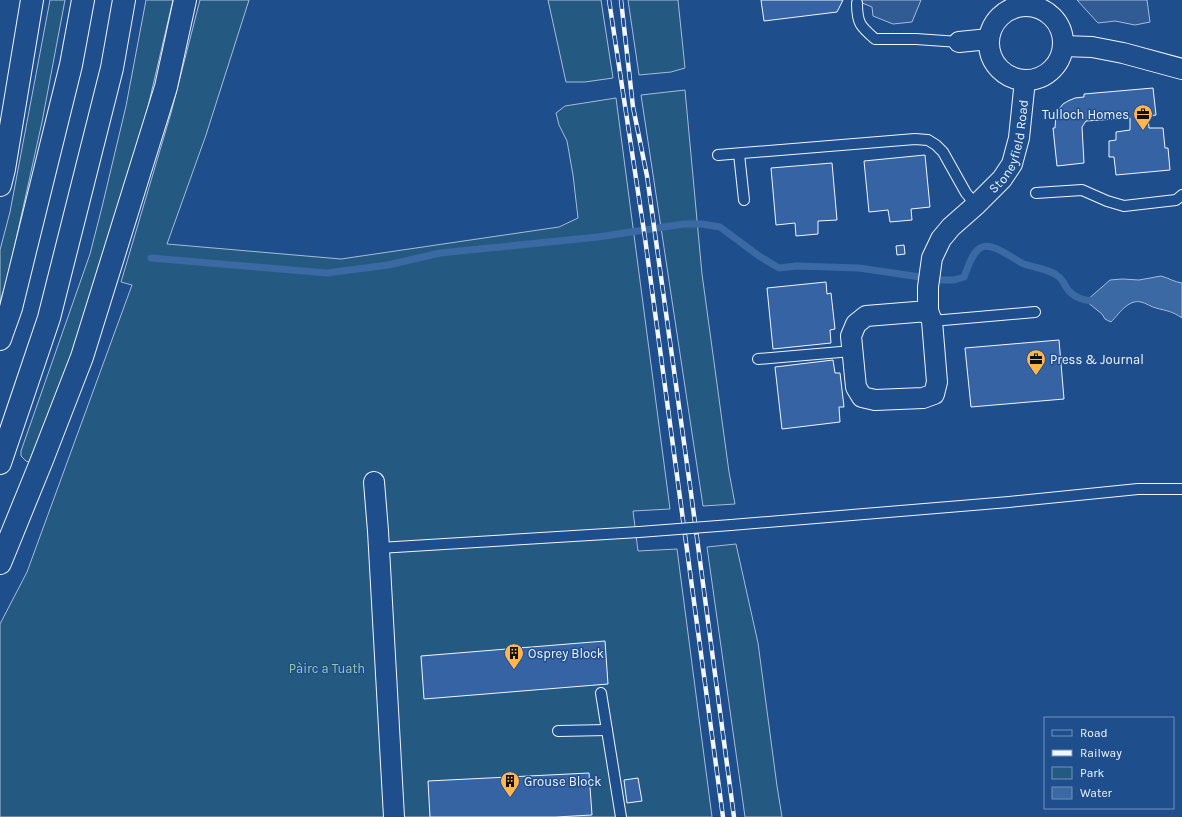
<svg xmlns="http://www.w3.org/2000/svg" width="1182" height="817" font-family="Karla,sans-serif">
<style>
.green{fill:#245a82;stroke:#a8bbd7}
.parking{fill:#305b95;stroke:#a8bbd7}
.water{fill:#3b69a3;stroke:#a8bbd7}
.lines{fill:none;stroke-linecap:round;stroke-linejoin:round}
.stream{stroke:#3b69a3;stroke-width:7}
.building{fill:#3563a3;stroke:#f2f6ff}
.lane-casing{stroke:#f2f6ff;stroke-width:12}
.street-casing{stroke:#f2f6ff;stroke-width:22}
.highway-casing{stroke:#f2f6ff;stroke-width:24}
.lane{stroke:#1f4e8c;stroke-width:10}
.street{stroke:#1f4e8c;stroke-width:20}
.highway{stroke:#1f4e8c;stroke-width:22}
.rail-casing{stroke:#f2f6ff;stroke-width:4.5}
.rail{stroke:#1f4e8c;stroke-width:3;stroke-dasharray:9;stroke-linecap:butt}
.lane-bridge-casing{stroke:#f2f6ff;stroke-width:12;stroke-linecap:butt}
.lane-bridge{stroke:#1f4e8c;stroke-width:10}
.labels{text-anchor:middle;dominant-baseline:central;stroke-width:3;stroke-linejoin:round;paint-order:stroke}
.poi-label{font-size:13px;fill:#f2f6ff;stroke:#1f4e8c;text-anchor:start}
.street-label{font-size:13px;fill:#f2f6ff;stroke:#1f4e8c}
.park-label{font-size:13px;fill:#97c8a6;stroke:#1f4e8c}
</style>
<rect width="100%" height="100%" fill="#1f4e8c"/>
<g class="green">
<path d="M50,0H65L42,122L8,276L0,302V250L10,212Z"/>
<path d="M146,0H173L139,145L76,348L29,462L26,461L21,456V451L90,254L102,207L126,106Z"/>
<path d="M200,0H249L206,135L167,244L341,259L559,227L578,218L573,175L567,141L559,125L556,113L565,106L616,98L670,509L633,511L638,551L677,549L712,817H0V624L27,572L132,285L121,282L171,113Z"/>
<path d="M548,0H601L613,78L585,82H566Z"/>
<path d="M628,0H678L685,68L671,72L639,75Z"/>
<path d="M685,90L702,274L729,472L735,504L703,506L641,95Z"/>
<path d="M736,544L758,643L777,786L782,817H745L707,547Z"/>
</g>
<g class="parking">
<path d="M855,0H921L912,22L893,24L873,16L872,7Z"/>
<path d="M1077,0H1147L1150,22L1135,25L1115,21L1098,23Z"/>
</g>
<path class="water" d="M1161,276C1169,278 1174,282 1182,283V318C1172,311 1167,311 1156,308C1151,307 1146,303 1141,302C1128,299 1119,314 1111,322L1105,319L1102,314L1086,301L1110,280L1122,279L1139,280Z"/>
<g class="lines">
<path class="stream" d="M151,258L327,273L388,265L440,253L598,237L684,224H702L720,227L759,256L779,268L797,266L859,268L941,280H954L964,277C968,268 971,254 980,248C991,240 1014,260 1024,264C1036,268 1050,269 1059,277C1063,280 1065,286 1068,290C1075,298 1085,301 1096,301"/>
</g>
<g class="building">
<path d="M761,0H843L837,12L764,21Z"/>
<path d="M1153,88L1156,115L1148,116L1149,128H1163L1165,148H1168L1170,170L1116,175L1114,157H1109V141L1116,140V132L1130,130V118L1086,121L1082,127L1084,163L1057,166L1053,128H1055L1056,115L1059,109L1063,104L1068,101L1075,98L1084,97V94Z"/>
<path d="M925,155L930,207L911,209L912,220L890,222L888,210L869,212L864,161Z"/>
<path d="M832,163L837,220L818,221V234L796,236L795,223L776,225L771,168Z"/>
<path d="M904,245L905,254L897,255L896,246Z"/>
<path d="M826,282L827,294L831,293L835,329L830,330L831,343L773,349L767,288Z"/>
<path d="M1059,340L1064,399L971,407L965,348Z"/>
<path d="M833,360L835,373H840L844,407H839L840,422L782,429L775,367Z"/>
<path d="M605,641L608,684L424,699L421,656Z"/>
<path d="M589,773L592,815L556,817H430L428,781Z"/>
<path d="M638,778L642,801L627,803L624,780Z"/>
</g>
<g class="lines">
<g class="lane-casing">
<g id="lane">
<path d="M857,3C857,23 860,26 875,39H916L959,42"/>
<path d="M739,154L744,200"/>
<path d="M718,155L915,139L928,140L936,145L943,152L966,193L976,205"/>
<path d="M1036,193L1082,190L1107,201L1124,206L1176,200L1182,195"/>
<path d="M932,321L1035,312"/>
<path d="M758,359L852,351"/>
<path d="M731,525L1009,502L1138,489H1182"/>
<path d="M379,548L639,532"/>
<path d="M601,693L621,817"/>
<path d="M558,731L607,730"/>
</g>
</g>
<g class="street-casing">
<g id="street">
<circle cx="1026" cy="43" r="37"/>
<path d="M959,42L989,39"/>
<path d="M1063,46L1092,47L1123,53L1182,69"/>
<path id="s1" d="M928,311L866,316L856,324L851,336L856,387L862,397L875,400L923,398L934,394L937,382L932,321L928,311V287L932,258L941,239L951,227L976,205L1002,179L1012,164L1019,138L1025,80"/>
<path d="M374,482L378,531L394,817"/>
</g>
</g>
<g class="highway-casing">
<g id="highway">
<path d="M0,185L4,169L32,0"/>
<path d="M0,339L11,308L71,65L83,0"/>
<path d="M0,463L49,318L112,68L124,0"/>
<path d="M0,563L42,460L82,357L166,87L185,0"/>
</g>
</g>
<use href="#lane" class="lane"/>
<use href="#street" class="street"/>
<use href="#highway" class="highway"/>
<g class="rail-casing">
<g id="rail">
<path d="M609,0L645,238L723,817"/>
<path d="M621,0L633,107L647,176L691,493L734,817"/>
</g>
</g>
<use href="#rail" class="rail"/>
<g class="lane-bridge-casing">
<path id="lane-bridge" d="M639,532L731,525"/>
</g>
<use href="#lane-bridge" class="lane-bridge"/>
</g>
<defs>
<g id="office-pin" transform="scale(1)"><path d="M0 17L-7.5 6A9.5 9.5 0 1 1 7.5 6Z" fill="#ffb74d" stroke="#1f4e8c"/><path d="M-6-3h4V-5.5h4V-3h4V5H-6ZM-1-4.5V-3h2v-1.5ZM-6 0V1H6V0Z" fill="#111"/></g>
<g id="building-pin" transform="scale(1)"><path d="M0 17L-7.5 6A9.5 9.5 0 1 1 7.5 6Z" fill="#ffb74d" stroke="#1f4e8c"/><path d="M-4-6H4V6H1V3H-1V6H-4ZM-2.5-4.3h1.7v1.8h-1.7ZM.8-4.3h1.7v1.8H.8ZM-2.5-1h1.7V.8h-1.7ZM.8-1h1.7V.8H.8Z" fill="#111"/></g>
</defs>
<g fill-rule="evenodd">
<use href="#office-pin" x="1143" y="114"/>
<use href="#office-pin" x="1036" y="359"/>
<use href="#building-pin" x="514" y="653"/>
<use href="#building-pin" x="510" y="781"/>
</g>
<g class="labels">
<g class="poi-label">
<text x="1129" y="114" text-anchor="end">Tulloch Homes</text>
<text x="1050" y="359">Press &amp; Journal</text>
<text x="528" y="653">Osprey Block</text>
<text x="524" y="781">Grouse Block</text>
</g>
<g class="street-label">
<text stroke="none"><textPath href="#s1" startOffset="502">Stoneyfield Road</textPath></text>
</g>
<g class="park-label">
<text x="327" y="668">Pàirc a Tuath</text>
</g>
</g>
<rect x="1044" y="717" width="130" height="92" fill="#1f4e8c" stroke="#7391ba"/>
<rect x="1052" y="730" width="20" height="6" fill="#1f4e8c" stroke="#7391ba"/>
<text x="1080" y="737" font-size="12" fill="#f2f6ff">Road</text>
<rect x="1052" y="750" width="20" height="6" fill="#f2f6ff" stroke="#7391ba"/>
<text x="1080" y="757" font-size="12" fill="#f2f6ff">Railway</text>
<rect x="1052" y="767" width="20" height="12" fill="#245a82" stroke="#7391ba"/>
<text x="1080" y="777" font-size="12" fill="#f2f6ff">Park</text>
<rect x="1052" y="787" width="20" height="12" fill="#3b69a3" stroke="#7391ba"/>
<text x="1080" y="797" font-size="12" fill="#f2f6ff">Water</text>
</svg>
